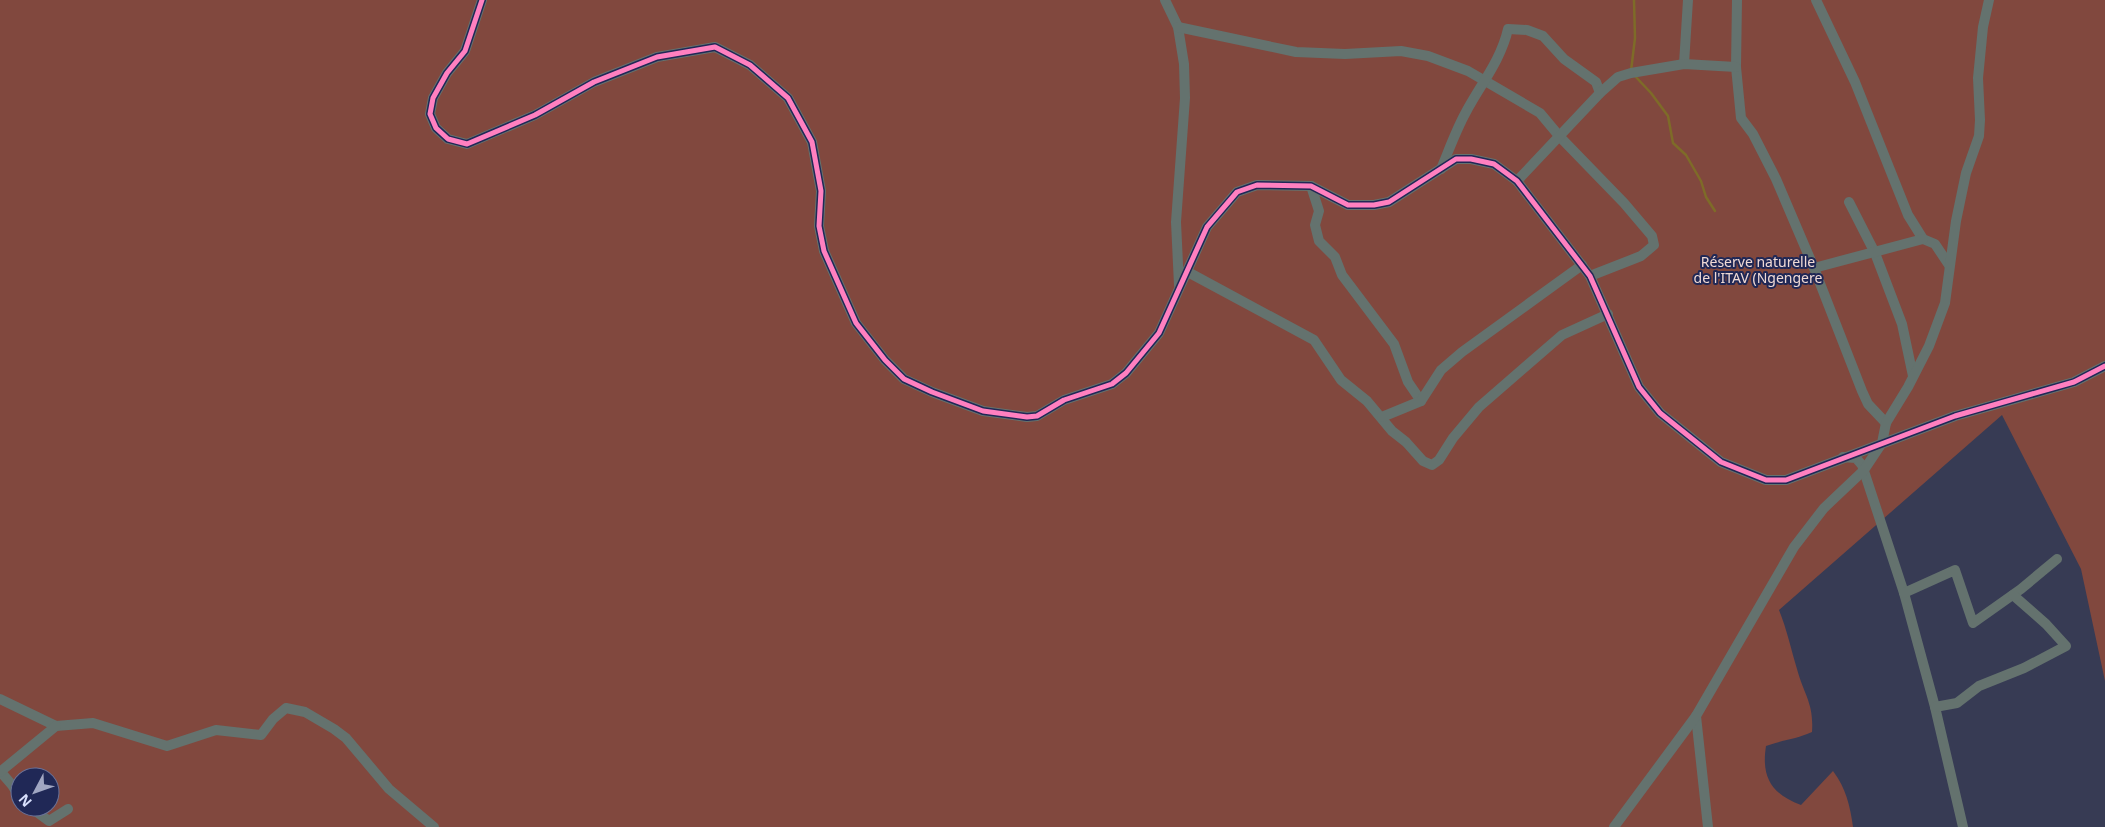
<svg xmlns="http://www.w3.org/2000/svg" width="2105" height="827" font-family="'Noto Sans',sans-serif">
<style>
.green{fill:#81483e;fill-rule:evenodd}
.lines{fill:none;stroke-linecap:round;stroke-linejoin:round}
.stream{stroke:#7e6b28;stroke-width:2.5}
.minor{stroke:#64726e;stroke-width:10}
.cycleway-casing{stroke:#202856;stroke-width:8}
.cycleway{stroke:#ff80c0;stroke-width:5}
.labels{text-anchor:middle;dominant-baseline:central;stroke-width:4;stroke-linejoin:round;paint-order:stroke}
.park-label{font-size:14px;fill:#f0dad5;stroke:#202856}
</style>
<rect width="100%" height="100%" fill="#373b54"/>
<path class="green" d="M0,0H2105V681L2081,569L2002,415L1779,610C1787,630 1791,649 1797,669C1804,695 1814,703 1812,732C1797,739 1782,740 1766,746C1761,778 1772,794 1801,805L1833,771C1846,788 1850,806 1853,827H0ZM20,777H50V807H20Z"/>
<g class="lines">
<g class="stream">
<path d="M1631,71L1635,38L1634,0"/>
<path d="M1634,75L1651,93L1668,116L1673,143L1686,155L1701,181L1706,197L1715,211"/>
</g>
<g class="minor">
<path d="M482,0L465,51L447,73L433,98L430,114L436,128L448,139L467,144L535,115L594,82L657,57L715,47L750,65L788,98L812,142L821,191L819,226L824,251L856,323L885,360L904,379L932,392L983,411L1027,417L1037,416L1064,400L1112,384L1126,373L1159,333L1207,227L1237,192L1257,185L1311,186L1348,205H1374L1389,202L1456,159H1471L1494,164L1517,181L1590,276L1639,387L1660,413L1721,462L1766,480H1786L1955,416L2074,382L2105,366"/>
<path d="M1165,0L1178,27L1184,64L1185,98L1176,222L1179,285"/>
<path d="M1737,0L1736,67L1741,118L1753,134L1776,179L1814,268L1862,391L1868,404L1886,423"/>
<path d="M1816,0L1855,82L1908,215L1923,239L1935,244L1949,265"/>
<path d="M1178,27L1296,52L1345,54L1401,51L1428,56L1468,71L1540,113L1560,137L1624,203L1652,236L1654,245L1641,256L1590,276"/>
<path d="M1684,64L1688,0"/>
<path d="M1441,169C1449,150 1456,130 1466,112C1481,84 1501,60 1508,29L1527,30L1543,36L1564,59L1596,82L1600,93"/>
<path d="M1517,181L1600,93L1618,77L1631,73L1684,64L1736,67"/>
<path d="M1311,186L1319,211L1315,225L1319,241L1335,257L1342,275L1394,344L1408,382L1421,401"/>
<path d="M1849,202L1875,253L1902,324L1913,376"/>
<path d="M1814,268L1923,239"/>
<path d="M1186,271L1314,340L1341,380L1367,401L1392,431L1406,442L1423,461L1432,465L1439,460L1453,438L1479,407L1562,335L1608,314"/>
<path d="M1382,417L1421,401L1441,370L1462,352L1582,265"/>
<path d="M1843,457L1856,458L1862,465L1904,593L1935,707L1963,827"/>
<path d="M1904,593L1955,570L1973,623L2021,589L2057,559"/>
<path d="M0,699L56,726L93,723L167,746L216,730L261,735L273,719L286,708L305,712L334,729L346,738L389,789L434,827"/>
<path d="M1935,707L1957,703L1979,686L2024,668L2066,646L2046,624L2013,595"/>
<path d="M1696,716L1708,827"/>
<path d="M0,771L12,785L20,798"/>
<path d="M0,772L56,726"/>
<path d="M30,807L49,821L68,809"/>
<path d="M1614,827L1696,716L1794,547L1824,508L1864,470L1882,443L1886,423L1908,387L1929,346L1945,303L1956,221L1966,173L1979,136L1980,120L1978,78L1983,27L1989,0"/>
</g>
<g class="cycleway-casing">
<path id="cycleway" d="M482,0L465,51L447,73L433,98L430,114L436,128L448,139L467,144L535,115L594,82L657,57L715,47L750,65L788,98L812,142L821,191L819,226L824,251L856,323L885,360L904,379L932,392L983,411L1027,417L1037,416L1064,400L1112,384L1126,373L1159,333L1207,227L1237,192L1257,185L1311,186L1348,205H1374L1389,202L1456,159H1471L1494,164L1517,181L1590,276L1639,387L1660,413L1721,462L1766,480H1786L1955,416L2074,382L2105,366"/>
</g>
<use href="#cycleway" class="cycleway"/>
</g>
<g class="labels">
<g class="park-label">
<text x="1758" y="261">Réserve naturelle<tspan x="1758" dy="16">de l'ITAV (Ngengere</tspan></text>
</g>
</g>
<g transform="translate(35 792) rotate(229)"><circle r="24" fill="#202856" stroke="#6a7299"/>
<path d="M0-4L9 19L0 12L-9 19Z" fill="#a0a6c2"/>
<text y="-8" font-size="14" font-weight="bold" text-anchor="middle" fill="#d8e0fd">N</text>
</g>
</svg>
